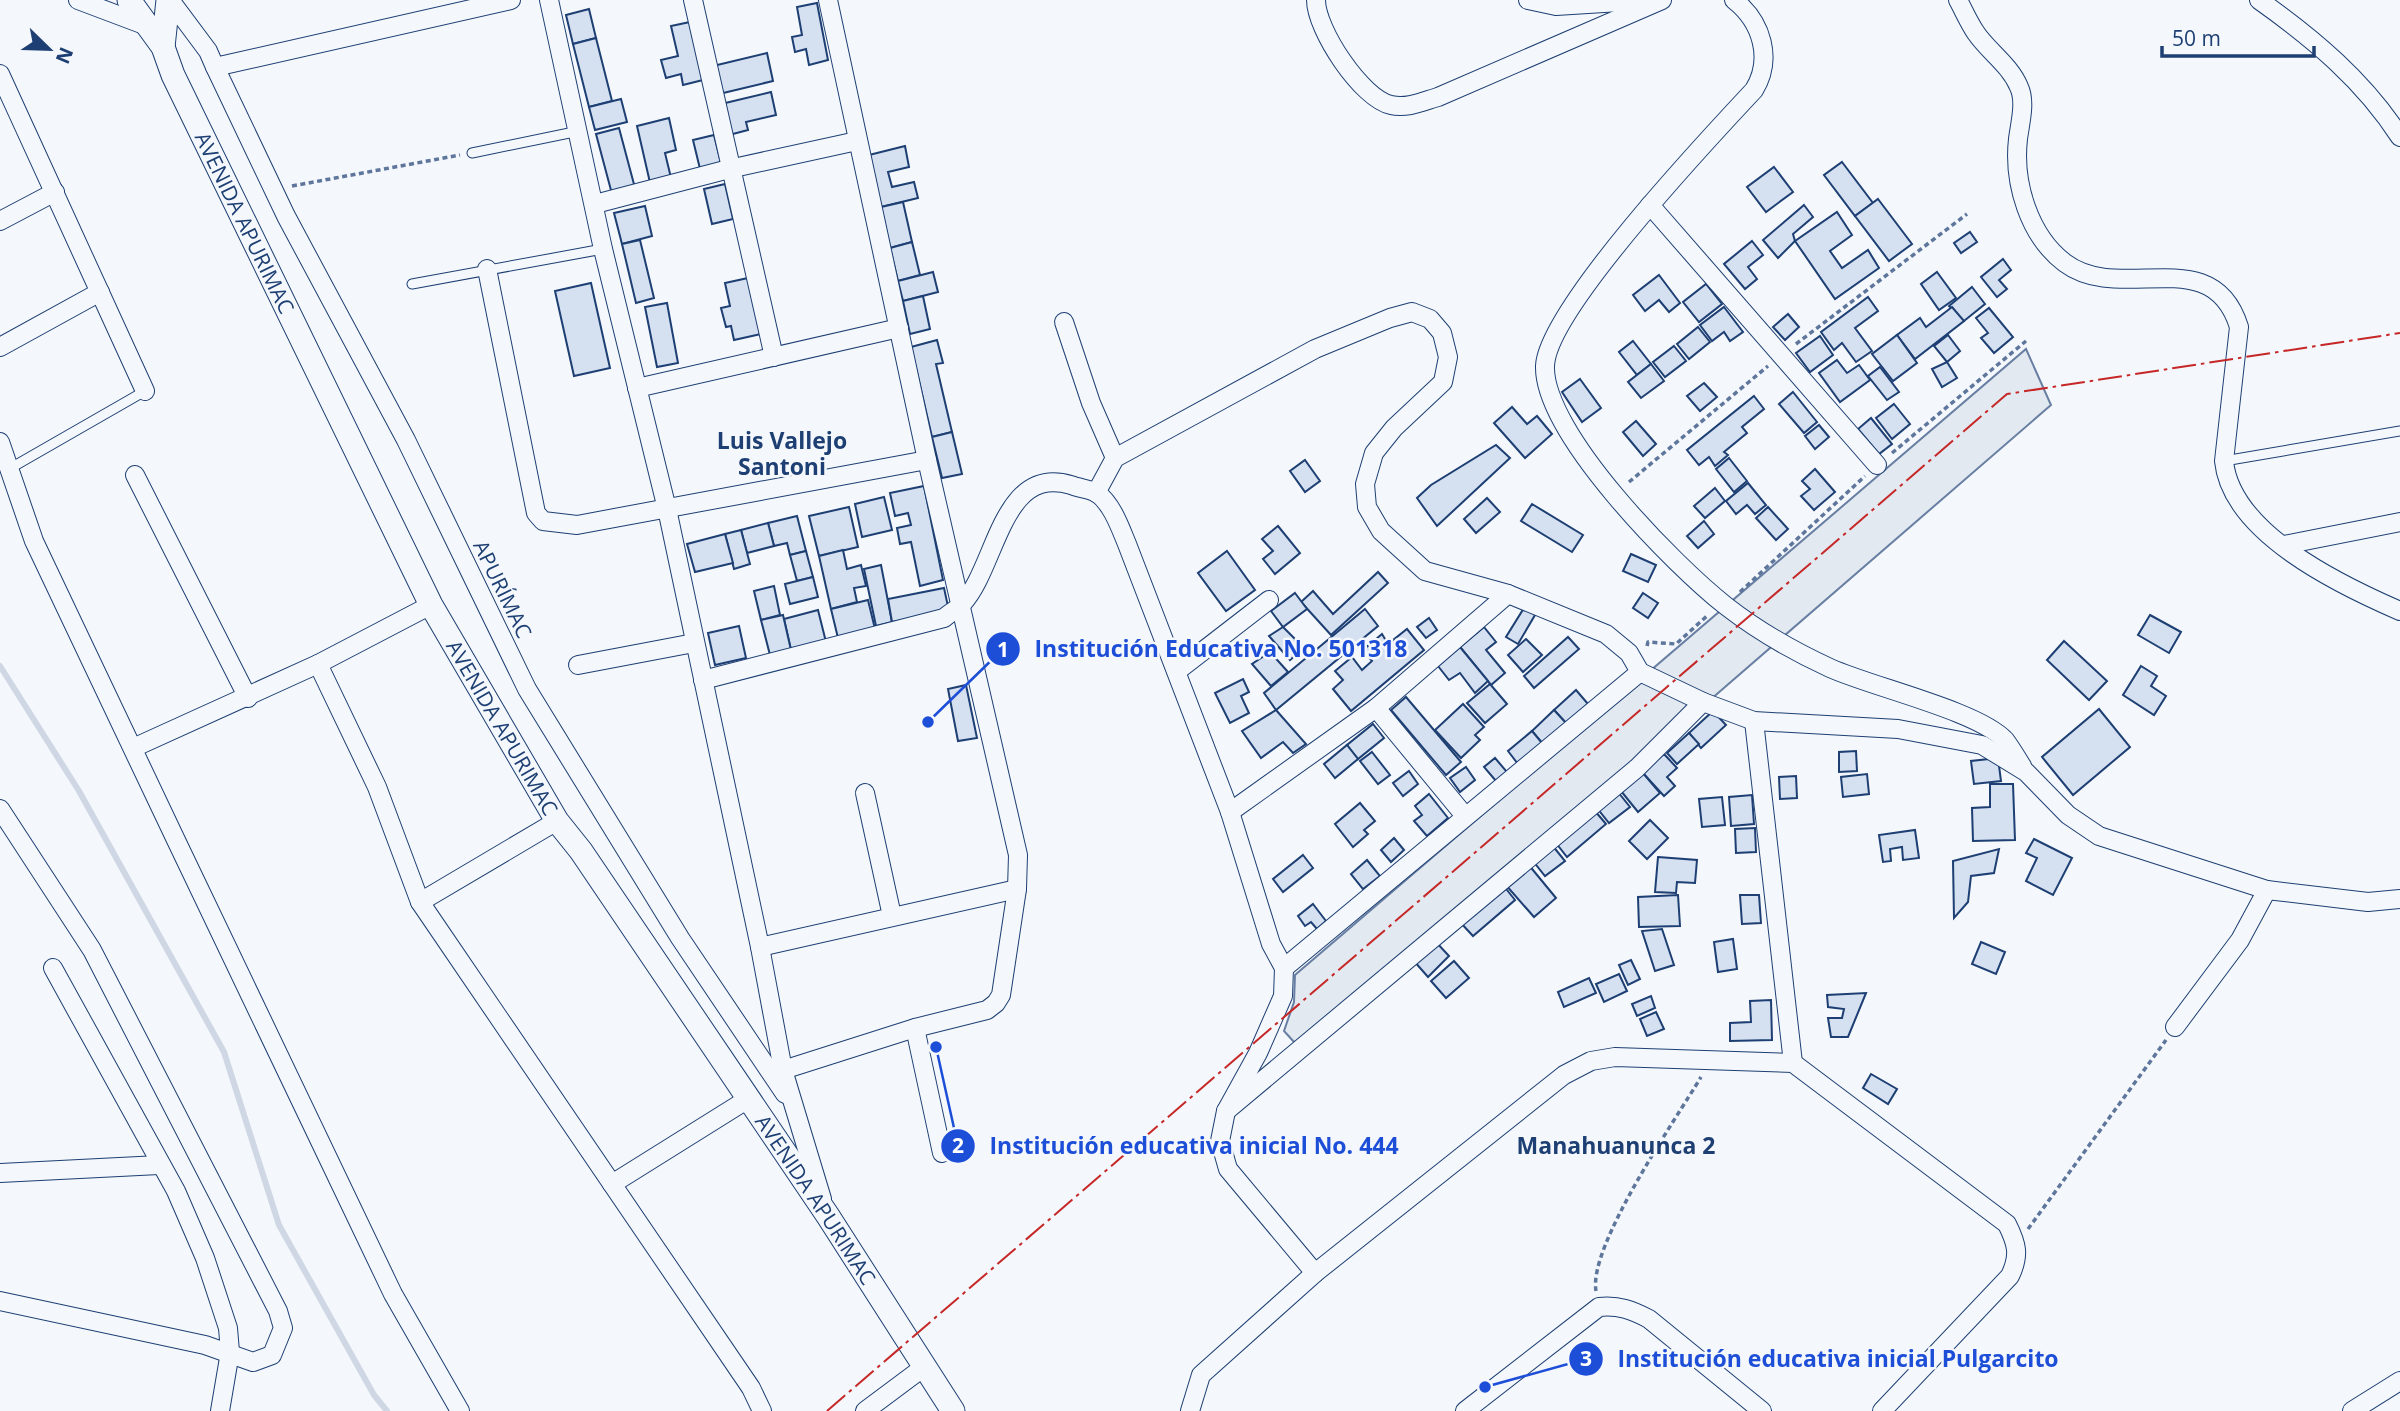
<svg xmlns="http://www.w3.org/2000/svg" width="2400" height="1411" font-family="'Open Sans',sans-serif">
<style>
.green{fill:#e3e9f0;stroke:#687fa3;stroke-width:2}
.lines{fill:none;stroke-linecap:round;stroke-linejoin:round}
.stream{stroke:#cfd7e4;stroke-width:6}
.building{fill:#d5e0f0;stroke:#1d3f73;stroke-width:2}
.service-casing{stroke:#1d3f73;stroke-width:11}
.minor-casing{stroke:#1d3f73;stroke-width:20}
.tertiary-casing{stroke:#1d3f73;stroke-width:25}
.path{stroke:#5e769c;stroke-width:3.5;stroke-dasharray:5 3.5;stroke-linecap:butt}
.service{stroke:#f4f7fb;stroke-width:9}
.minor{stroke:#f4f7fb;stroke-width:18}
.tertiary{stroke:#f4f7fb;stroke-width:23}
.power{stroke:#c62828;stroke-width:2;stroke-dasharray:24 5 3.5 5;stroke-linecap:butt}
.labels{text-anchor:middle;dominant-baseline:central;stroke-width:5;stroke-linejoin:round;paint-order:stroke}
.street-label{font-size:21px;fill:#1d3f73;stroke:#f4f7fb}
.neighbourhood-label{font-size:23px;font-weight:bold;fill:#1d3f73;stroke:#f4f7fb}
.leader{fill:none;stroke:#1d4ed8;stroke-width:2.5}
.callout-dot{fill:#1d4ed8;stroke:#f4f7fb;stroke-width:2.5}
.mark-label{font-size:21px;text-anchor:middle;font-weight:bold;fill:#fff}
.callout-label{font-size:23px;text-anchor:middle;font-weight:bold;fill:#1d4ed8;stroke:#f4f7fb;stroke-width:5;stroke-linejoin:round;paint-order:stroke}
</style>
<rect width="100%" height="100%" fill="#f4f7fb"/>
<path class="green" d="M2026,349L2051,405L1710,700L1295,1043L1284,1031L1294,1002L1295,975Z"/>
<g class="lines">
<path class="stream" d="M0,666L79,791L224,1052L279,1225L374,1395L387,1411"/>
</g>
<g class="building">
<path d="M817,3L828,60L809,65L806,49L795,52L792,37L802,35L797,7Z"/>
<path d="M589,9L596,38L573,44L566,15Z"/>
<path d="M690,22L703,80L683,85L681,74L666,78L661,60L678,56L671,26Z"/>
<path d="M596,38L612,101L589,107L573,44Z"/>
<path d="M767,53L773,81L719,94L713,66Z"/>
<path d="M771,92L776,115L746,122L748,130L729,135L721,104Z"/>
<path d="M621,99L627,122L595,130L589,107Z"/>
<path d="M669,118L676,150L665,153L672,182L651,187L637,126Z"/>
<path d="M619,128L635,188L612,194L596,134Z"/>
<path d="M714,135L722,167L701,173L693,140Z"/>
<path d="M905,146L909,167L888,172L892,187L914,182L918,198L881,207L869,155Z"/>
<path d="M1842,162L1873,203L1855,216L1824,175Z"/>
<path d="M1774,167L1793,192L1766,212L1747,187Z"/>
<path d="M725,184L733,219L712,224L704,189Z"/>
<path d="M1878,199L1912,244L1889,261L1855,216Z"/>
<path d="M903,202L912,242L890,248L881,207Z"/>
<path d="M1804,205L1813,217L1793,234L1795,241L1778,258L1763,240Z"/>
<path d="M645,206L652,236L622,244L614,213Z"/>
<path d="M1837,212L1852,235L1830,251L1842,268L1868,250L1879,268L1835,299L1795,241Z"/>
<path d="M1970,232L1977,242L1961,253L1954,243Z"/>
<path d="M640,240L654,298L636,303L622,244Z"/>
<path d="M1752,241L1763,255L1748,267L1757,279L1745,289L1724,264Z"/>
<path d="M912,242L920,275L898,281L890,248Z"/>
<path d="M2003,259L2011,270L1999,280L2007,289L1997,297L1981,277Z"/>
<path d="M933,272L938,292L903,301L898,281Z"/>
<path d="M1937,272L1956,298L1939,310L1921,284Z"/>
<path d="M1659,275L1680,303L1669,312L1659,300L1645,311L1633,295Z"/>
<path d="M748,278L761,334L734,340L731,326L726,327L721,308L730,306L725,283Z"/>
<path d="M591,283L610,368L574,376L555,291Z"/>
<path d="M1706,284L1722,304L1699,322L1683,302Z"/>
<path d="M1972,287L1985,304L1964,321L1949,306Z"/>
<path d="M923,296L930,329L910,334L903,301Z"/>
<path d="M1868,297L1878,311L1855,328L1872,351L1856,362L1842,343L1834,350L1821,332Z"/>
<path d="M667,303L678,363L657,367L645,307Z"/>
<path d="M1724,307L1743,332L1730,341L1724,332L1712,341L1700,325Z"/>
<path d="M1952,307L1964,321L1915,359L1897,335L1920,318L1926,327Z"/>
<path d="M1989,308L2013,337L1994,353L1981,338L1988,333L1976,318Z"/>
<path d="M1788,314L1799,327L1785,340L1773,327Z"/>
<path d="M1698,327L1710,342L1689,359L1677,344Z"/>
<path d="M1897,335L1917,363L1893,381L1872,354Z"/>
<path d="M1948,335L1960,351L1947,362L1934,346Z"/>
<path d="M1820,336L1833,355L1810,372L1796,353Z"/>
<path d="M937,340L943,363L936,364L952,432L932,437L911,347Z"/>
<path d="M1633,341L1651,364L1637,375L1619,352Z"/>
<path d="M1674,346L1686,361L1665,377L1653,362Z"/>
<path d="M1837,360L1847,373L1859,365L1870,380L1840,402L1819,373Z"/>
<path d="M1947,362L1957,378L1942,387L1932,369Z"/>
<path d="M1651,364L1664,381L1641,398L1628,382Z"/>
<path d="M1880,367L1899,392L1887,400L1868,376Z"/>
<path d="M1580,379L1601,408L1582,422L1562,392Z"/>
<path d="M1704,383L1717,397L1700,411L1687,396Z"/>
<path d="M1793,392L1817,422L1804,433L1779,404Z"/>
<path d="M1754,396L1764,409L1742,427L1747,433L1724,452L1728,455L1715,466L1709,457L1699,465L1687,450Z"/>
<path d="M1894,404L1910,424L1892,439L1876,418Z"/>
<path d="M1512,407L1527,424L1537,416L1552,434L1525,458L1494,423Z"/>
<path d="M1871,418L1892,444L1879,454L1858,429Z"/>
<path d="M1636,421L1656,444L1643,456L1623,432Z"/>
<path d="M1819,425L1829,437L1815,449L1805,436Z"/>
<path d="M952,432L962,474L942,478L932,437Z"/>
<path d="M1496,445L1510,458L1437,526L1417,498L1431,485Z"/>
<path d="M1729,458L1747,481L1734,492L1716,469Z"/>
<path d="M1305,460L1320,481L1305,492L1290,471Z"/>
<path d="M1815,469L1835,492L1814,510L1801,496L1810,489L1802,481Z"/>
<path d="M1748,483L1766,505L1755,514L1747,505L1736,514L1726,501Z"/>
<path d="M924,486L943,580L920,586L911,542L900,544L897,528L911,525L908,513L895,516L890,493Z"/>
<path d="M1715,488L1725,501L1705,518L1694,506Z"/>
<path d="M884,497L892,530L862,537L855,504Z"/>
<path d="M1487,498L1500,512L1476,533L1464,519Z"/>
<path d="M1532,504L1583,535L1572,552L1521,521Z"/>
<path d="M849,507L858,547L819,556L809,516Z"/>
<path d="M1768,507L1788,529L1776,540L1756,518Z"/>
<path d="M797,516L806,551L790,555L787,543L774,546L768,523Z"/>
<path d="M1704,521L1714,534L1698,548L1687,536Z"/>
<path d="M768,523L774,546L747,553L741,530Z"/>
<path d="M1278,526L1300,553L1275,574L1263,559L1273,551L1262,539Z"/>
<path d="M741,530L750,564L734,569L725,534Z"/>
<path d="M725,534L733,563L695,572L687,544Z"/>
<path d="M843,550L847,569L861,565L866,586L854,588L857,602L831,609L819,556Z"/>
<path d="M806,551L813,577L797,581L790,555Z"/>
<path d="M1227,551L1255,590L1226,611L1198,573Z"/>
<path d="M1631,554L1656,565L1648,582L1623,571Z"/>
<path d="M881,565L892,622L876,626L864,569Z"/>
<path d="M1378,572L1388,583L1331,635L1301,602L1313,591L1333,614Z"/>
<path d="M813,577L818,597L790,604L785,584Z"/>
<path d="M774,586L780,615L761,620L754,591Z"/>
<path d="M944,588L949,611L892,622L888,599Z"/>
<path d="M1295,593L1307,609L1283,627L1271,611Z"/>
<path d="M1643,593L1658,603L1648,618L1633,608Z"/>
<path d="M868,600L875,629L838,638L831,609Z"/>
<path d="M1524,608L1535,615L1518,644L1506,637Z"/>
<path d="M1365,609L1378,626L1276,710L1264,693Z"/>
<path d="M818,610L826,642L791,650L784,619Z"/>
<path d="M783,615L791,650L770,655L761,620Z"/>
<path d="M2150,615L2181,632L2169,653L2138,635Z"/>
<path d="M1429,618L1437,630L1426,638L1417,627Z"/>
<path d="M739,626L746,658L715,665L708,633Z"/>
<path d="M1283,627L1304,648L1290,660L1269,636Z"/>
<path d="M1484,627L1496,642L1486,650L1505,673L1491,685L1460,647Z"/>
<path d="M1407,629L1424,650L1351,711L1333,689L1343,680L1335,671L1352,657L1362,670L1372,661L1363,650L1382,634L1388,644Z"/>
<path d="M1568,637L1579,649L1534,688L1524,676Z"/>
<path d="M1526,639L1542,655L1523,672L1508,655Z"/>
<path d="M2064,641L2107,681L2089,700L2047,660Z"/>
<path d="M1460,647L1488,681L1475,693L1460,673L1449,680L1438,666Z"/>
<path d="M1270,652L1288,672L1271,686L1252,664Z"/>
<path d="M2141,666L2157,676L2151,686L2166,696L2154,715L2123,695Z"/>
<path d="M1243,679L1249,692L1241,696L1249,713L1230,723L1215,693Z"/>
<path d="M1490,684L1507,704L1485,723L1467,703Z"/>
<path d="M966,685L977,738L958,741L948,689Z"/>
<path d="M1576,690L1588,704L1566,723L1554,710Z"/>
<path d="M1406,697L1461,762L1446,775L1391,710Z"/>
<path d="M1463,704L1484,727L1475,735L1480,740L1461,758L1435,730Z"/>
<path d="M2099,709L2130,747L2073,795L2042,757Z"/>
<path d="M1276,710L1306,744L1293,753L1283,742L1261,758L1242,731Z"/>
<path d="M1554,710L1566,723L1542,743L1532,731Z"/>
<path d="M1713,711L1726,725L1701,748L1689,733Z"/>
<path d="M1373,724L1384,738L1358,759L1347,745Z"/>
<path d="M1532,731L1542,743L1518,764L1508,751Z"/>
<path d="M1689,733L1699,744L1677,764L1667,753Z"/>
<path d="M1347,745L1358,759L1335,778L1324,764Z"/>
<path d="M1856,751L1857,771L1839,772V752Z"/>
<path d="M1372,752L1390,775L1378,784L1360,761Z"/>
<path d="M1664,754L1677,768L1667,777L1675,786L1664,796L1642,772Z"/>
<path d="M1495,758L1507,772L1496,781L1484,767Z"/>
<path d="M1998,758L2001,781L1974,784L1971,761Z"/>
<path d="M1466,767L1475,780L1460,792L1450,778Z"/>
<path d="M1409,771L1418,784L1403,796L1393,783Z"/>
<path d="M1642,772L1660,793L1638,812L1621,791Z"/>
<path d="M1867,774L1869,794L1843,797L1841,777Z"/>
<path d="M1796,776L1797,798L1780,799L1779,777Z"/>
<path d="M1990,784H2013L2015,840L1973,841L1972,808L1990,807Z"/>
<path d="M1618,792L1630,807L1609,823L1597,808Z"/>
<path d="M1429,794L1448,818L1427,836L1414,821L1422,815L1415,806Z"/>
<path d="M1752,795L1754,824L1731,826L1729,797Z"/>
<path d="M1722,797L1725,825L1702,827L1699,799Z"/>
<path d="M1360,803L1375,821L1364,830L1368,834L1353,847L1335,824Z"/>
<path d="M1595,811L1606,824L1567,857L1556,843Z"/>
<path d="M1650,820L1668,838L1647,859L1629,841Z"/>
<path d="M1755,828L1756,852L1736,853L1735,829Z"/>
<path d="M1915,830L1919,858L1903,860L1902,847L1890,849L1891,861L1883,862L1879,835Z"/>
<path d="M1394,838L1404,850L1391,862L1381,850Z"/>
<path d="M2034,839L2072,858L2053,895L2026,881L2037,858L2026,853Z"/>
<path d="M1552,845L1565,861L1545,876L1533,861Z"/>
<path d="M1999,849L1994,873L1971,876L1968,902L1954,918L1953,861Z"/>
<path d="M1303,855L1313,868L1283,892L1273,879Z"/>
<path d="M1658,857L1697,860L1695,883L1677,882L1676,893L1655,892Z"/>
<path d="M1367,860L1380,876L1363,889L1351,874Z"/>
<path d="M1528,864L1556,898L1534,917L1505,884Z"/>
<path d="M1503,885L1515,900L1473,936L1460,922Z"/>
<path d="M1678,895L1680,926L1639,927L1638,897Z"/>
<path d="M1740,895H1759L1761,923L1742,924Z"/>
<path d="M1313,904L1326,921L1317,929L1311,922L1305,926L1298,916Z"/>
<path d="M1662,929L1674,965L1655,971L1642,931Z"/>
<path d="M1733,939L1737,969L1718,972L1714,942Z"/>
<path d="M1435,941L1449,956L1428,977L1414,961Z"/>
<path d="M1981,942L2005,952L1996,974L1972,964Z"/>
<path d="M1631,960L1640,979L1628,985L1619,965Z"/>
<path d="M1454,961L1469,978L1446,998L1431,981Z"/>
<path d="M1619,974L1627,991L1604,1002L1596,984Z"/>
<path d="M1589,978L1596,993L1564,1007L1558,992Z"/>
<path d="M1866,993L1848,1037H1831L1828,1018H1842L1844,1009L1828,1007L1827,995Z"/>
<path d="M1651,996L1655,1008L1637,1016L1632,1004Z"/>
<path d="M1771,1000L1772,1040L1730,1041V1023L1751,1022L1750,1001Z"/>
<path d="M1656,1012L1664,1029L1647,1036L1640,1019Z"/>
<path d="M1871,1074L1897,1089L1888,1104L1863,1088Z"/>
</g>
<g class="lines">
<g class="service-casing">
<g id="service">
<path d="M472,153L579,131"/>
<path d="M412,284L603,249"/>
<path d="M2224,461L2400,431"/>
<path d="M9,469L145,391"/>
</g>
</g>
<g class="minor-casing">
<g id="minor">
<path d="M78,0L147,26"/>
<path d="M170,0L208,51L215,67L511,0"/>
<path d="M549,0L603,249L667,509L760,947L783,1070L822,1199"/>
<path d="M693,0L774,357"/>
<path d="M1316,0C1316,30 1362,99 1391,105C1407,109 1424,101 1438,97L1662,0"/>
<path d="M1528,0L1556,6L1652,0"/>
<path d="M1734,0C1762,22 1773,59 1754,90C1711,136 1547,310 1545,366C1543,433 1675,566 1726,606C1758,631 1793,651 1830,668C1872,687 1978,711 2005,740C2011,748 2017,758 2022,766"/>
<path d="M1958,0C1964,11 1969,23 1976,33C1988,51 2010,65 2019,87C2026,102 2020,123 2018,139C2013,183 2029,236 2065,263C2121,305 2212,240 2239,327L2224,461C2231,533 2340,585 2400,611"/>
<path d="M2259,0C2314,39 2364,81 2400,137"/>
<path d="M215,67L286,216L406,440L527,689L680,938L785,1094"/>
<path d="M0,74L145,391"/>
<path d="M595,204L729,169L857,141"/>
<path d="M1650,205L1877,465"/>
<path d="M0,221L55,192"/>
<path d="M487,269L536,513L543,521L577,525L927,460"/>
<path d="M1064,322L1091,403L1115,458"/>
<path d="M0,347L100,292"/>
<path d="M637,388L899,328"/>
<path d="M0,442L34,541L175,838L393,1294L460,1411"/>
<path d="M135,475L248,698"/>
<path d="M1096,493L1115,458L1315,349L1390,318L1412,312L1430,319L1442,333L1448,357L1443,382L1394,428L1374,453L1365,484L1367,507L1381,531L1425,571L1508,594L1606,634L1629,653L1640,672L1703,702"/>
<path d="M2284,545L2400,522"/>
<path d="M431,605L318,664L377,787L420,902L751,1388L762,1411"/>
<path d="M578,665L694,643"/>
<path d="M1177,671L1269,600"/>
<path d="M703,680L944,618C950,613 957,609 962,604C997,567 1001,464 1071,485C1078,488 1090,489 1097,493C1112,504 1120,527 1127,544L1230,812L1271,944L1284,968L1283,996L1258,1053L1226,1111L1220,1141L1228,1169L1315,1273"/>
<path d="M1376,708L1465,816"/>
<path d="M1754,721L1793,1063"/>
<path d="M133,748L318,664"/>
<path d="M865,793L892,916"/>
<path d="M0,809L92,950L278,1311L283,1328L272,1355L253,1362L205,1345L0,1301"/>
<path d="M1230,812L1376,708L1508,594"/>
<path d="M420,902L557,821"/>
<path d="M760,947L1017,889"/>
<path d="M53,968L176,1191L205,1258L228,1328L230,1352L220,1411"/>
<path d="M1284,968L1640,672"/>
<path d="M2175,1027L2240,940L2267,890"/>
<path d="M915,1028L942,1153"/>
<path d="M783,1070L915,1028L987,1010L996,1003L1001,995L1017,889L1018,855L927,460L828,0"/>
<path d="M1226,1111L1637,768L1703,702L1754,721L1898,729L1982,745L2026,772L2068,815L2099,836L2267,890L2368,902L2400,899"/>
<path d="M0,1173L159,1165"/>
<path d="M612,1184L748,1099"/>
<path d="M865,1411L924,1367"/>
<path d="M1190,1411L1201,1375L1315,1273L1564,1075L1591,1061L1615,1057L1793,1063L2007,1224C2017,1244 2020,1255 2010,1276L1882,1411"/>
<path d="M1465,1411L1599,1307C1619,1305 1632,1310 1649,1319L1762,1411"/>
<path d="M2352,1411L2400,1381"/>
</g>
</g>
<g class="tertiary-casing">
<g id="tertiary">
<path id="s1" d="M129,0L163,47L173,75L431,605L557,821L581,851L828,1216L953,1411"/>
<path d="M163,47L168,0"/>
</g>
</g>
<g class="path">
<path d="M292,186L460,155"/>
<path d="M1796,344L1967,214"/>
<path d="M1892,453L2026,341"/>
<path d="M1629,482L1768,366"/>
<path d="M1740,592L1865,476"/>
<path d="M1647,646L1648,642L1676,644L1708,615"/>
<path d="M2028,1229L2166,1040"/>
<path d="M1596,1291C1588,1246 1676,1119 1701,1077"/>
</g>
<use href="#service" class="service"/>
<use href="#minor" class="minor"/>
<use href="#tertiary" class="tertiary"/>
<path class="power" d="M827,1411L2007,394L2400,333"/>
</g>
<g class="labels">
<g class="street-label">
<text stroke="none"><textPath href="#s1" startOffset="252">AVENIDA APURIMAC</textPath></text>
<text transform="translate(503 589) rotate(64)">APURÍMAC</text>
<text stroke="none"><textPath href="#s1" startOffset="819">AVENIDA APURIMAC</textPath></text>
<text stroke="none"><textPath href="#s1" startOffset="1386">AVENIDA APURIMAC</textPath></text>
</g>
<g class="neighbourhood-label">
<text x="782" y="440">Luis Vallejo<tspan x="782" dy="26">Santoni</tspan></text>
<text x="1616" y="1145">Manahuanunca 2</text>
</g>
</g>
<path class="leader" d="M928 722L1003 649M936 1047L958 1146M1485 1387L1586 1359"/>
<g class="callout-dot">
<circle cx="928" cy="722" r="7"/>
<circle cx="936" cy="1047" r="7"/>
<circle cx="1485" cy="1387" r="7"/>
<circle cx="1003" cy="649" r="18"/>
<circle cx="958" cy="1146" r="18"/>
<circle cx="1586" cy="1359" r="18"/>
</g>
<g class="mark-label">
<text x="1003" y="657">1</text>
<text x="958" y="1153">2</text>
<text x="1586" y="1366">3</text>
</g>
<g class="callout-label">
<text x="1221" y="657">Institución Educativa No. 501318</text>
<text x="1194" y="1154">Institución educativa inicial No. 444</text>
<text x="1838" y="1367">Institución educativa inicial Pulgarcito</text>
</g>
<g transform="translate(49 49) rotate(113)" stroke="#f4f7fb" stroke-width="5" paint-order="stroke">
<path d="M0-5L12 26L0 18L-12 26Z" fill="#1d3f73"/>
<text y="-10" font-size="19" font-weight="bold" text-anchor="middle" fill="#1d3f73">N</text>
</g>
<path d="M2162 46v10h152v-10" fill="none" stroke="#1d3f73" stroke-width="3.5"/>
<text x="2172" y="46" font-size="21" fill="#1d3f73" stroke="#f4f7fb" stroke-width="5" paint-order="stroke">50 m</text>
</svg>
